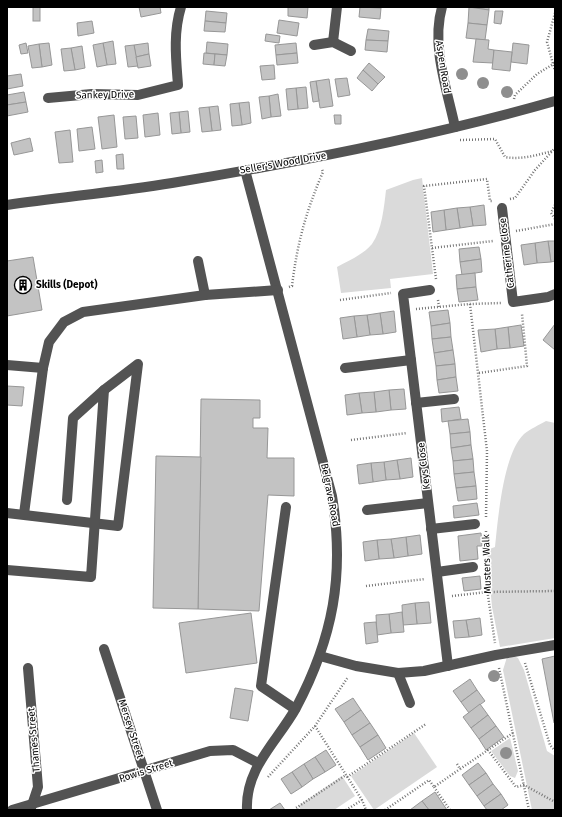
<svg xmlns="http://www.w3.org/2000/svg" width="562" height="817" font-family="'Fira Sans',sans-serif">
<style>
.green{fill:#dadada}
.building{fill:#c3c3c3;stroke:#979797}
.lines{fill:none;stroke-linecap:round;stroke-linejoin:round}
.path{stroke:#757575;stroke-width:2.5;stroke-dasharray:1 2;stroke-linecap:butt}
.minor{stroke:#535353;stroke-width:10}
.tree{fill:#8e8e8e}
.labels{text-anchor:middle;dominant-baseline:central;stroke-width:3;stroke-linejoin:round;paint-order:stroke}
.street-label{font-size:10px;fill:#000;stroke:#fff}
.poi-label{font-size:10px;font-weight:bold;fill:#000;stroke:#fff;text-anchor:start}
</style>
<rect width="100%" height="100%" fill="#fff"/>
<g class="green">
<path d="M422,178L433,274L390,279L391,288L341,293L337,267C348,261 364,254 372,244C382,230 384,207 386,190L413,180Z"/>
<path d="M546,421L555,423V638L500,647L492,607L487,550L495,547C498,519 503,454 524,434C530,429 539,425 546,421Z"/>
<path d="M512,655L518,658L524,670L547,751L555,756V810H532L503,670L507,657Z"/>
<path d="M414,733L437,767L374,810L351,776Z"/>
<path d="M510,738L518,771L515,778L510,776L491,751Z"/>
<path d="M342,776L355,796L334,810H301L298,806Z"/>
</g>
<g class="building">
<rect x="33" y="7" width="7" height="14"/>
<path d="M139,7H160L161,13L141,17Z"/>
<path d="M288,7H308L307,18L288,16Z"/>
<path d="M360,7L381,8L380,19L359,17Z"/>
<path d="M469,7H489V10Z"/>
<path d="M469,7L489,10L487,25L468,23Z"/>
<path d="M206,11L227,13L226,23L205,21Z"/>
<path d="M495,11H503L501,24L494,23Z"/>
<path d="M279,20L299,23L297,36L277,33Z"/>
<path d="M92,21L94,33L78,36L77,23Z"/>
<path d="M205,21L226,23L225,32L204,31Z"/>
<path d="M468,23L487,25L485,40L466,38Z"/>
<path d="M368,29L389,31L388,41L366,40Z"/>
<path d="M266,34L280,36L279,43L265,41Z"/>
<path d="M476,39L489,40L488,49L494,50L493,63L473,62Z"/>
<path d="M366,40L388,41L387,52L365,50Z"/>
<path d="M113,41L116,64L107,65L103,43Z"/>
<path d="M207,42L228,44L227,55L206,53Z"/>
<path d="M26,43L28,53L21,54L19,45Z"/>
<path d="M49,43L52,65L42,67L39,44Z"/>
<path d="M103,43L107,65L97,67L93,45Z"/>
<path d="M148,43L149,54L136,57L134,45Z"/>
<path d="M296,43L297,53L276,55L275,45Z"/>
<path d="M513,43L529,45L527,64L511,62Z"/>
<path d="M39,44L42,67L32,68L28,46Z"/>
<path d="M134,45L138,66L128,67L125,46Z"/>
<path d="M82,46L85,68L75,70L71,48Z"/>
<path d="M71,48L75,70L64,71L61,49Z"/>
<path d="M494,50L512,52L510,71L492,69Z"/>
<path d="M204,53L215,54L214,65L203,64Z"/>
<path d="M297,53L298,63L277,65L276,55Z"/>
<path d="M149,54L151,66L138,68L136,57Z"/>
<path d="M215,54L227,55L225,66L214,65Z"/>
<path d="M369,63L385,77L378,84L363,70Z"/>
<path d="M274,65L275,79L262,80L260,66Z"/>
<path d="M363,70L378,84L372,91L357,78Z"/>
<path d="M21,74L23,86L7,89V76Z"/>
<path d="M347,78L350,95L338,97L335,79Z"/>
<path d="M329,79L333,106L320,108L316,81Z"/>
<path d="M316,81L319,101L313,102L310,82Z"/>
<path d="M306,87L308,108L298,109L296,88Z"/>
<path d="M296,88L298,109L288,110L286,89Z"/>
<path d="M24,92L26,102L7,105V95Z"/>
<path d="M278,94L281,116L271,117L269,96Z"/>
<path d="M269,96L271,117L262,119L259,97Z"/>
<path d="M26,102L28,112L7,116V105Z"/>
<path d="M249,102L251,123L242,125L239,103Z"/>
<path d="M239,103L242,125L232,126L230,104Z"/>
<path d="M218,106L221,130L212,131L209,107Z"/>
<path d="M209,107L212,131L202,132L199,108Z"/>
<path d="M188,111L190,132L181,133L179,112Z"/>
<path d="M179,112L181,133L172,134L170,113Z"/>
<path d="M158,113L160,135L145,137L143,115Z"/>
<path d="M114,115L117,147L102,149L98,117Z"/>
<path d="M334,115H341V124H335Z"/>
<path d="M136,116L138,138L125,139L123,117Z"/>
<path d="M92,127L95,149L79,151L77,129Z"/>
<path d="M70,130L73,162L59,163L55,132Z"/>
<path d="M30,138L33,151L14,155L11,143Z"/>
<path d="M123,154L124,169H117L116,155Z"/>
<path d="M102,160L103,172L96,173L95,161Z"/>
<path d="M484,205L486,225L473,226L470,207Z"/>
<path d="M470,207L473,226L460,228L457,208Z"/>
<path d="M457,208L460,228L446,230L444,210Z"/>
<path d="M444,210L446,230L433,232L431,212Z"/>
<path d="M548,241H555V261L551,262Z"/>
<path d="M548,241L551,262L537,263L535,243Z"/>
<path d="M535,243L537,263L524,265L521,245Z"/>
<path d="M479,247L481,259L460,262L459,249Z"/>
<path d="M33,257L42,310L7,316V258V261Z"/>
<path d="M481,259L482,272L462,275L460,262Z"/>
<path d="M475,273L476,287L457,289L456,275Z"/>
<path d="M476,287L478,300L459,302L457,289Z"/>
<path d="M448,310L450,323L431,326L429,312Z"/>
<path d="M394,311L396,332L383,334L380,313Z"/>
<path d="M380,313L383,334L370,335L367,315Z"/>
<path d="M367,315L370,335L357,337L354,316Z"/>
<path d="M354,316L357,337L343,339L340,318Z"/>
<path d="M450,323L451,337L432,339L431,326Z"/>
<path d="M555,324V350L543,340Z"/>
<path d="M521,325L524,346L510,348L508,327Z"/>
<path d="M508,327L510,348L497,349L495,329Z"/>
<path d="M495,329L497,349L481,352L478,330Z"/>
<path d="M451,337L453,350L434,353L432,339Z"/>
<path d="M453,350L455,364L436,366L434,353Z"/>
<path d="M455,364L456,377L437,380L436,366Z"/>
<path d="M456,377L458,391L439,393L437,380Z"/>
<path d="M7,386L24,387L22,406L7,405Z"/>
<path d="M404,389L406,409L391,410L389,390Z"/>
<path d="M389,390L391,410L376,412L374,392Z"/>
<path d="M374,392L376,412L362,413L359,393Z"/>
<path d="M359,393L362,413L347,415L345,395Z"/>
<path d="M201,399L260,400V418H253V428H268L267,458H294V496L268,495L259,611L198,609Z"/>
<path d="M459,407L461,419L442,422L441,409Z"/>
<path d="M468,419L470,432L450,434L448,421Z"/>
<path d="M470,432L471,445L451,448L450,434Z"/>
<path d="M471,445L473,459L453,461L451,448Z"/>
<path d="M156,456L201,457L198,609L153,608Z"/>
<path d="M411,458L413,477L400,479L397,460Z"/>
<path d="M473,459L474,472L454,474L453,461Z"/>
<path d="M397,460L400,479L386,480L384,462Z"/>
<path d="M384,462L386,480L373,482L371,463Z"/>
<path d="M371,463L373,482L359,484L357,465Z"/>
<path d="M474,472L476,486L456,488L454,474Z"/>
<path d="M476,486L477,499L458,501L456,488Z"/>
<path d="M477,503L479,515L454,518L453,506Z"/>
<path d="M481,533L482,546H477L478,559L460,561L458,536Z"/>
<path d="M420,535L422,554L408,556L406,537Z"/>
<path d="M406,537L408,556L394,558L391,539Z"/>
<path d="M391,539L394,558L379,559L377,540Z"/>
<path d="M377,540L379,559L365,561L363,542Z"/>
<path d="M480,576L481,589L464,591L462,578Z"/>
<path d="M429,602L431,623L417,624L415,603Z"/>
<path d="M415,603L417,624L403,625L402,605Z"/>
<path d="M402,612L404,632L391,633L389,614Z"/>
<path d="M251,613L257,663L186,673L179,623Z"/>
<path d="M389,614L391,633L377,635L376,615Z"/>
<path d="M480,618L482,635L469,637L466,620Z"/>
<path d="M466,620L469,637L455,638L453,621Z"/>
<path d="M376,622L378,642L366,644L364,623Z"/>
<path d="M555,656V723H554L542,659Z"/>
<path d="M470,679L477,690L461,702L453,691Z"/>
<path d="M235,688L253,691L248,721L230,718Z"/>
<path d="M477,690L485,701L469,713L461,702Z"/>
<path d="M353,698L361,710L344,722L335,709Z"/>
<path d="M480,704L488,715L471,728L463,717Z"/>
<path d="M361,710L370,723L352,735L344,722Z"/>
<path d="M488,715L496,726L479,739L471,728Z"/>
<path d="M370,723L378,735L360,747L352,735Z"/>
<path d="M496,726L504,737L486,750L479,739Z"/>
<path d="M378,735L386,748L368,760L360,747Z"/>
<path d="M326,750L336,765L325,772L315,757Z"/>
<path d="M315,757L325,772L313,779L304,764Z"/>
<path d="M478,763L486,773L469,785L462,775Z"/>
<path d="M304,764L313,779L302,787L292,772Z"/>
<path d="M292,772L302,787L291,794L281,779Z"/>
<path d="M486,773L493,784L477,796L469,785Z"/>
<path d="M493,784L501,794L484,806L477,796Z"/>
<path d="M435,792L447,810H429L422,801Z"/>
<path d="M501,794L508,805L501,810H487L484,806Z"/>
<path d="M422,801L429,810H410Z"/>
<path d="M280,803L285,810H269Z"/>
</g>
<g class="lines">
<g class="path">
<path d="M555,13L547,42L555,71"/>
<path d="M514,99L515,95L537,74L555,63"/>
<path d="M460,140L495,139L505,157C521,160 537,155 553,151"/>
<path d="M510,199L515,198L535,170L555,148"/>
<path d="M555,205L551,213L555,219"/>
<path d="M516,231L555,224"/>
<path d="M432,248L493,241"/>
<path d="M436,279L424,186L487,179L490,201H492"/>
<path d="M289,287L292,286C297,244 306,211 323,172L322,169"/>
<path d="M340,300L391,293"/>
<path d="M438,300L439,307"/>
<path d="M470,304L487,451L486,518"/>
<path d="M416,309L470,304L501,303"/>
<path d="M479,373L527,366L522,314"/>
<path d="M351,440L407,433"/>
<path d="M486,531V564"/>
<path d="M486,571L487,589L495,643"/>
<path d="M366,586L425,579"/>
<path d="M452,596L487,592L555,591"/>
<path d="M525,663L550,745L555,751"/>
<path d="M499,668L529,810"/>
<path d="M315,726L362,800L366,810"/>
<path d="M513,733L488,750L516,787L524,785L555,802"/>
<path d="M457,764L460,769L488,750"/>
<path d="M268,777L315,726L348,677"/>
<path d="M347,777L426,724"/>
<path d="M434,787L450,810"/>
<path d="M298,810L296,808L346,775"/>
<path d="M346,810L362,800"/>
<path d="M385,810L429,780L434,787L460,769"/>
</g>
<g class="minor">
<path d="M442,7C431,46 447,89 455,127"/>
<path d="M333,42L337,7"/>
<path d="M314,45L333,42L351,51"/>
<path d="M48,98L92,94L138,95L178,85C176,59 173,33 181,7"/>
<path d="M245,170L332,496C345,575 333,638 296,708C277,742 245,768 247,810"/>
<path d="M7,205C62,197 117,192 172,183C300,162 429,137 555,101"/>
<path d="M502,208L513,302L548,297L555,294"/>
<path d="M198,261L205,295"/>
<path d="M430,290L403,294L448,666"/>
<path d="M7,365L43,368"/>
<path d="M345,368L411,360"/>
<path d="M416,403L454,399"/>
<path d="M286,507L261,686L295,709"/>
<path d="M367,510L428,503"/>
<path d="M7,513L118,526L138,364L104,390"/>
<path d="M24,514L43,368L49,342L64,322L83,312L205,295L278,290"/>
<path d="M431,529L475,524"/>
<path d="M7,570L91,577L104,390L73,418L67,500"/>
<path d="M437,572L473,567"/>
<path d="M104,649L157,810"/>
<path d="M320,656L356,666L398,673L424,671L496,655L555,645"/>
<path d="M28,668L38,787L31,808"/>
<path d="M398,673L410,703"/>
<path d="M12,810L210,751L233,750L258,763"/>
</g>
</g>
<g class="tree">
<circle cx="462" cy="74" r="6"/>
<circle cx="483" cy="83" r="6"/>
<circle cx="507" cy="92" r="6"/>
<circle cx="494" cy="676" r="6"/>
<circle cx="506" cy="753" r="6"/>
</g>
<defs>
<g id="building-ring" transform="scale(0.9)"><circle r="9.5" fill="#fff" stroke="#000" stroke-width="1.5"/><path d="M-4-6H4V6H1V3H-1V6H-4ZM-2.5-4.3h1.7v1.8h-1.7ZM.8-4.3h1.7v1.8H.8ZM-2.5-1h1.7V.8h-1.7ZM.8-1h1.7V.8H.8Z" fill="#000"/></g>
</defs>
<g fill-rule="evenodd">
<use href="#building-ring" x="23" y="285"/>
</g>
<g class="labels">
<g class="street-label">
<text transform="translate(443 67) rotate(81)">Aspen Road</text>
<text transform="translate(105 95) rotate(-1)">Sankey Drive</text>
<text transform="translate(283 163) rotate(-10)">Seller's Wood Drive</text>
<text transform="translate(507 253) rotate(-97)">Catherine Close</text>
<text transform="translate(424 466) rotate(-97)">Keys Close</text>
<text transform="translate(330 495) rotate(79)">Belgrave Road</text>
<text transform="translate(487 564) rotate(-92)">Musters Walk</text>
<text transform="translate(131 729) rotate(72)">Mersey Street</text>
<text transform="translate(34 740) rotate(-95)">Thames Street</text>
<text transform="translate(146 771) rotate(-17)">Powis Street</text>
</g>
<g class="poi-label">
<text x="36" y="285">Skills (Depot)</text>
</g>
</g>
<rect width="562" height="817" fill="none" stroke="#000000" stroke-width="16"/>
</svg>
